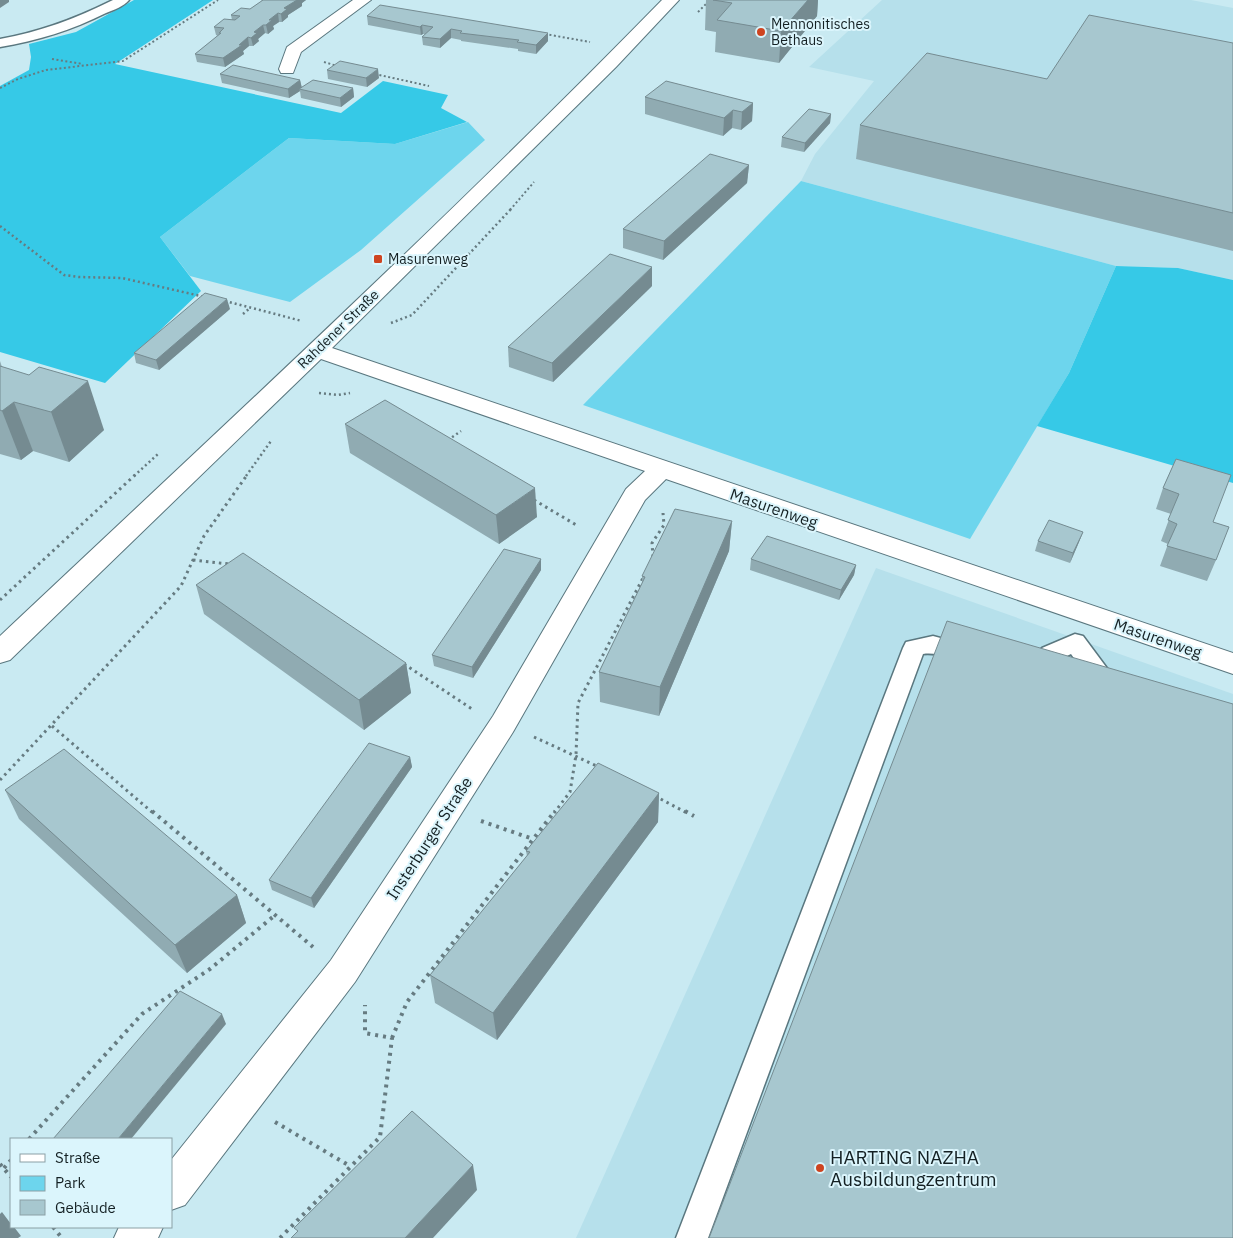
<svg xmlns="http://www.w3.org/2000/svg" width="1233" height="1238" font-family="'IBM Plex Sans',sans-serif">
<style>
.built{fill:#b6e0eb}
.green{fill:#6dd5ed}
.forest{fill:#36c9e7}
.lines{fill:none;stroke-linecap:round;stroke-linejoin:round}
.lane-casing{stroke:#5a777f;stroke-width:3}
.street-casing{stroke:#5a777f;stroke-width:2}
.path-far3{stroke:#667b81;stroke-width:2;stroke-dasharray:2 2.5;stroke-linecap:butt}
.path-far2{stroke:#667b81;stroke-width:2.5;stroke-dasharray:2 3;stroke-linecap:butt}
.path-far1{stroke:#667b81;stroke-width:3;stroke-dasharray:2.5 4;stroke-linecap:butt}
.path{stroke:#667b81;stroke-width:4;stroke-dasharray:3 5;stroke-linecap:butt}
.lane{fill:#fff;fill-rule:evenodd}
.street{fill:#fff;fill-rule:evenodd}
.wall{fill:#90abb2}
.shaded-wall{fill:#758b91}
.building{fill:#a7c7cf;stroke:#758b91}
.poi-dot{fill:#ce4420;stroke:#dbf5fc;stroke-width:2}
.labels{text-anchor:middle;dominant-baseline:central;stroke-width:4;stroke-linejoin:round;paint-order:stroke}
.far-poi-label{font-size:14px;fill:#142023;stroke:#dbf5fc;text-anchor:start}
.far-street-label{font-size:14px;fill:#142023;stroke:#dbf5fc}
.street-label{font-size:16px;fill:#142023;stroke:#dbf5fc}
.near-poi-label{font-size:19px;fill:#142023;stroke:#dbf5fc;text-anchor:start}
</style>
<rect width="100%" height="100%" fill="#c9eaf2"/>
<g class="built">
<path d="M882,0H1191L1233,8V280L1178,268L1116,266L801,181L815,154L874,81L809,67Z"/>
<path d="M876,568L1233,694V1238H576Z"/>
</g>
<g class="green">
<path d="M468,122L485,140L361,250L290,302L190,276L160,237L289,138L395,144Z"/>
<path d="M801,181L1116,266L1069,373L970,539L583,405Z"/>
</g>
<g class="forest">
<path d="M134,0H213L115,64L341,113L383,81L448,95L441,108L467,122L395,144L289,138L160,237L201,291L105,383L0,352V86L29,70L31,57L29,44L76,32Z"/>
<path d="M1116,266L1178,268L1233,280V483L1037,426L1069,373Z"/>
</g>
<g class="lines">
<g class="lane-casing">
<g id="lane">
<path d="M113,0H129C124,6 114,10 106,13C72,30 37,41 0,47V39C40,32 77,18 113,0Z"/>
<path d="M1075,634L1083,636L1112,675L1118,678L1122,684L1118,690C1095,697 1083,670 1071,654C1054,662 1043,679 1023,673L1019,667L1023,661L1031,658L1042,648Z"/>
<path d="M933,636L974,647L978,653L974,659C957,664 941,651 923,654L708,1238H676L903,648L906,642Z"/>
</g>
</g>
<g class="street-casing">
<g id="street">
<path d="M353,0H371L301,52L293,73H281L279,69L287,47Z"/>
<path d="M662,0H679L616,67L332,348L1233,653V674L666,479L645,500L513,732L355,982L185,1205L171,1210V1160L331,960L493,716L626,489L645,471L321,359L10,660L0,663V636C223,426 448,219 662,0Z"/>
<path d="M119,1227H163L158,1238H114Z"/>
</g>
</g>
<g class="path-far3">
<path d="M698,12L710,0"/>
<path d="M545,34L590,42"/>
<path d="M52,59L83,64"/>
<path d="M324,62L337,66"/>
<path d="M375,74L429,86"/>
<path d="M0,88L18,79L46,70L123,61L218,0"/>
<path d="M510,210L534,182"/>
</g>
<g class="path-far2">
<path d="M0,226L64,275L79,277L122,278L205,297"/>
<path d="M225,301L302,321"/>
<path d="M243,314L250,308"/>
<path d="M391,323L412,315L511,209"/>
<path d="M319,393L338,395L350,393"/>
<path d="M448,440L461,431"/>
<path d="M134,476L158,454"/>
<path d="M246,476L271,441"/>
</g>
<g class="path-far1">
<path d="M534,500L578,526"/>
<path d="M653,557L652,543L664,525L663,513"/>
<path d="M193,560L229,564"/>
<path d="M0,600L135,475"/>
<path d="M404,664L472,709"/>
<path d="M52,726L153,813"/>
<path d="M534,737L599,767"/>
<path d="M0,780L181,586L204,536L247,475"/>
<path d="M655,796L687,813"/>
<path d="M554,813L570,792L576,755L578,703L644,576"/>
</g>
<g class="path">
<path d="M152,811L313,947"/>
<path d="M685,811L694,816"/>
<path d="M481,821L533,839"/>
<path d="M392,1038L407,1002L555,811"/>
<path d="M275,1122L350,1166"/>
<path d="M29,1139L142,1014L210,969L274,916"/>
<path d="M0,1164L11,1177"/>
<path d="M4,1168L11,1160"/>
<path d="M53,1227L62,1238"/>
<path d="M280,1238L380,1137L392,1038L365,1033V1005"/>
</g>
<use href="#lane" class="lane"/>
<use href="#street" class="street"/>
</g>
<g class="wall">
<path d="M261,0H306L302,3V6L288,15V17L282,22H279L273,26L274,29L268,34L265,33L258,39L259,41L253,46H249L243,51L244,54L225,67L197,62L195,54L218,36L216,35L214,27L232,20L231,15L250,9L262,1Z"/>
<path d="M706,0H818L817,16L779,63L715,52L716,32L705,30Z"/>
<path d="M367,16L548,33V41L536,54L518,51V49L461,41V40L451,38L440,48L423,45L422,37L425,34H423L421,35L368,25Z"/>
<path d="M1233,43V251L856,159L860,125L1047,79Z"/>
<path d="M327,70L379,78L367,87L328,79Z"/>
<path d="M220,74L300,80L302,88H353L354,97L341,107L301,98L300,91L289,98L222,83Z"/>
<path d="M645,97L753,103L752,121L741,130L732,128L723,136L645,114Z"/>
<path d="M831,114L830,123L804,152L781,147L782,137Z"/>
<path d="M749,165L747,183L663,260L623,248V229Z"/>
<path d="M652,286L553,382L509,367L508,347Z"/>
<path d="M230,309L159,370L136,363L134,353Z"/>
<path d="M0,361L2,367L104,430L69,462L33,451L21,460L0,454Z"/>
<path d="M345,424L537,517L499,544L350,453Z"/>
<path d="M1176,459L1213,522L1216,560L1207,581L1160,566L1168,544L1161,541L1171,514L1156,509L1163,488Z"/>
<path d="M732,521L729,551L659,716L600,702L599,672L642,584V576Z"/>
<path d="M1083,532L1079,542L1070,563L1035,551L1038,541Z"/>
<path d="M541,559V570L473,678L434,666L432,655Z"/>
<path d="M751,559L856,565L854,575L839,600L750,570Z"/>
<path d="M196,585L406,663L411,693L364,730L204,614Z"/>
<path d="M410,757L412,767L314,908L272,890L269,880Z"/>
<path d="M5,790L237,895L246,923L187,973L19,819Z"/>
<path d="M659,793L658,822L497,1040L435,1003L430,975L527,856L526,851Z"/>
</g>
<g class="shaded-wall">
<path d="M0,0H9V2L0,8Z"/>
<path d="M297,0H306L302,3V6L288,15V17L282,22L281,14L284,8Z"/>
<path d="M808,0H818L817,16L779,63L781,31Z"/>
<path d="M278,13L279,22L273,26L274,29L268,34L266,25L269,20Z"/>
<path d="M263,25L265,33L258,39L259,41L253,46L251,38L254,32Z"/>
<path d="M422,25L423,34L421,35L420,27Z"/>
<path d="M451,29V38L440,48V39Z"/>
<path d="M548,33V41L536,54V45Z"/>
<path d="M248,37L249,46L243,51L244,54L225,67L223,58Z"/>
<path d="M378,69L379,78L367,87L366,78Z"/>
<path d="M300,80L302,89H299L300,91L289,98L288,89Z"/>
<path d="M353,88L354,97L341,107L340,98Z"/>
<path d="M753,103L752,121L741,130L742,112Z"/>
<path d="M733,110L732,128L723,136L724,118Z"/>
<path d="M831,114L830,123L804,152L805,143Z"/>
<path d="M749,165L747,183L663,260L664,241Z"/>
<path d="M652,267V286L553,382L552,363Z"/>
<path d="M227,299L230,309L159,370L156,360Z"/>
<path d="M88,381L104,430L69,462L51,412Z"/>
<path d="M14,402L33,451L21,460L2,411Z"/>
<path d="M535,488L537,517L499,544L496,515Z"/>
<path d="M732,521L729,551L659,716L660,687Z"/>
<path d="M1083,532L1079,542L1070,563L1073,553Z"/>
<path d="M541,559V570L473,678L472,667Z"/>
<path d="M856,565L854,575L839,600L841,590Z"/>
<path d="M406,663L411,693L364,730L359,700Z"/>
<path d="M410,757L412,767L314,908L311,898Z"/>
<path d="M659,793L658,822L497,1040L493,1013Z"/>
<path d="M237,895L246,923L187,973L175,945Z"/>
<path d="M222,1014L226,1024L131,1139H118Z"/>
<path d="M473,1165L477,1190L433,1238H405Z"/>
<path d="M2,1212L11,1224V1227H14L21,1236L18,1238H0V1214Z"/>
</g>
<g class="building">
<path d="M263,0H297L284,8L287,9L281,14L278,13L269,20H272L266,25H263L254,32L257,33L251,38L248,37L239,45H242L223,58L195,54L221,33H219L224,28L214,27L224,19L235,20L240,16L231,15L241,8L250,9Z"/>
<path d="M713,0H808L781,31L717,20L732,3Z"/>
<path d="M380,5L548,33L536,45L517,42L519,40L460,33L462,31L451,29L440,39L422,37L433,27L422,25L420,27L367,16Z"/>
<path d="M1089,15L1233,43V213L860,125L927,53L1047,79Z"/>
<path d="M340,61L378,69L366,78L327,70Z"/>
<path d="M233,65L300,80L288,89L220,74Z"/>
<path d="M313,80L353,88L340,98L299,89Z"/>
<path d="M666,81L753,103L742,112L733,110L724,118L645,97Z"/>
<path d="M809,109L831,114L805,143L782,137Z"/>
<path d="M710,154L749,165L664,241L623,229Z"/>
<path d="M610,254L652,267L552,363L508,347Z"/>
<path d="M205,293L227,299L156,360L134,353Z"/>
<path d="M0,366L29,375L39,367L88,381L51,412L14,402L2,411L0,410Z"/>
<path d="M385,400L535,488L496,515L345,424Z"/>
<path d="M1176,459L1231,475L1213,522L1229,527L1216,560L1167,546L1177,524L1168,520L1179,494L1163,488Z"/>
<path d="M675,509L732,521L660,687L599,672L645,577L642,576Z"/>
<path d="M1049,520L1083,532L1073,553L1038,541Z"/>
<path d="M767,536L856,565L841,590L751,559Z"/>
<path d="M504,549L541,559L472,667L432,655Z"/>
<path d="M243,553L406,663L359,700L196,585Z"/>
<path d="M947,621L1233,704V1238H709Z"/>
<path d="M369,743L410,757L311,898L269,880Z"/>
<path d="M64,749L237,895L175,945L5,790Z"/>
<path d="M598,763L659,793L493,1013L430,975L530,852L526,851Z"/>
<path d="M180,991L222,1014L118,1139H53Z"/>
<path d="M412,1111L473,1165L405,1238H291L298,1231L294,1228Z"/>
</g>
<g class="poi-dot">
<circle cx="761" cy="32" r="5"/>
<rect x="373" y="254" width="10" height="10" rx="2.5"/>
<circle cx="820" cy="1168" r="5"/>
</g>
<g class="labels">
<g class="far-poi-label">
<text x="771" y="24">Mennonitisches<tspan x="771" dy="16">Bethaus</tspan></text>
<text x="388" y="259">Masurenweg</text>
</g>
<g class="far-street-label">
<text transform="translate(338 329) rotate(-44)">Rahdener Straße</text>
</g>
<g class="street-label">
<text transform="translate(774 508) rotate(19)">Masurenweg</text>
<text transform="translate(1158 638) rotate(19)">Masurenweg</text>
<text transform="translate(429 838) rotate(-57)">Insterburger Straße</text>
</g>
<g class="near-poi-label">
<text x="830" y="1157">HARTING NAZHA<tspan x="830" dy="22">Ausbildungzentrum</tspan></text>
</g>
</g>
<rect x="10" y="1138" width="162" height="90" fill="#dbf5fc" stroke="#8ba0a5"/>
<rect x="20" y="1154" width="25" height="8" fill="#ffffff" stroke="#8ba0a5"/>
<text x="55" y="1163" font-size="15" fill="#142023">Straße</text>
<rect x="20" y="1176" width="25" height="15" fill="#6dd5ed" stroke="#8ba0a5"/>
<text x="55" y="1188" font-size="15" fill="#142023">Park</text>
<rect x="20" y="1200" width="25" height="15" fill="#a7c7cf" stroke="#8ba0a5"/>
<text x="55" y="1213" font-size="15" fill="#142023">Gebäude</text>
</svg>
